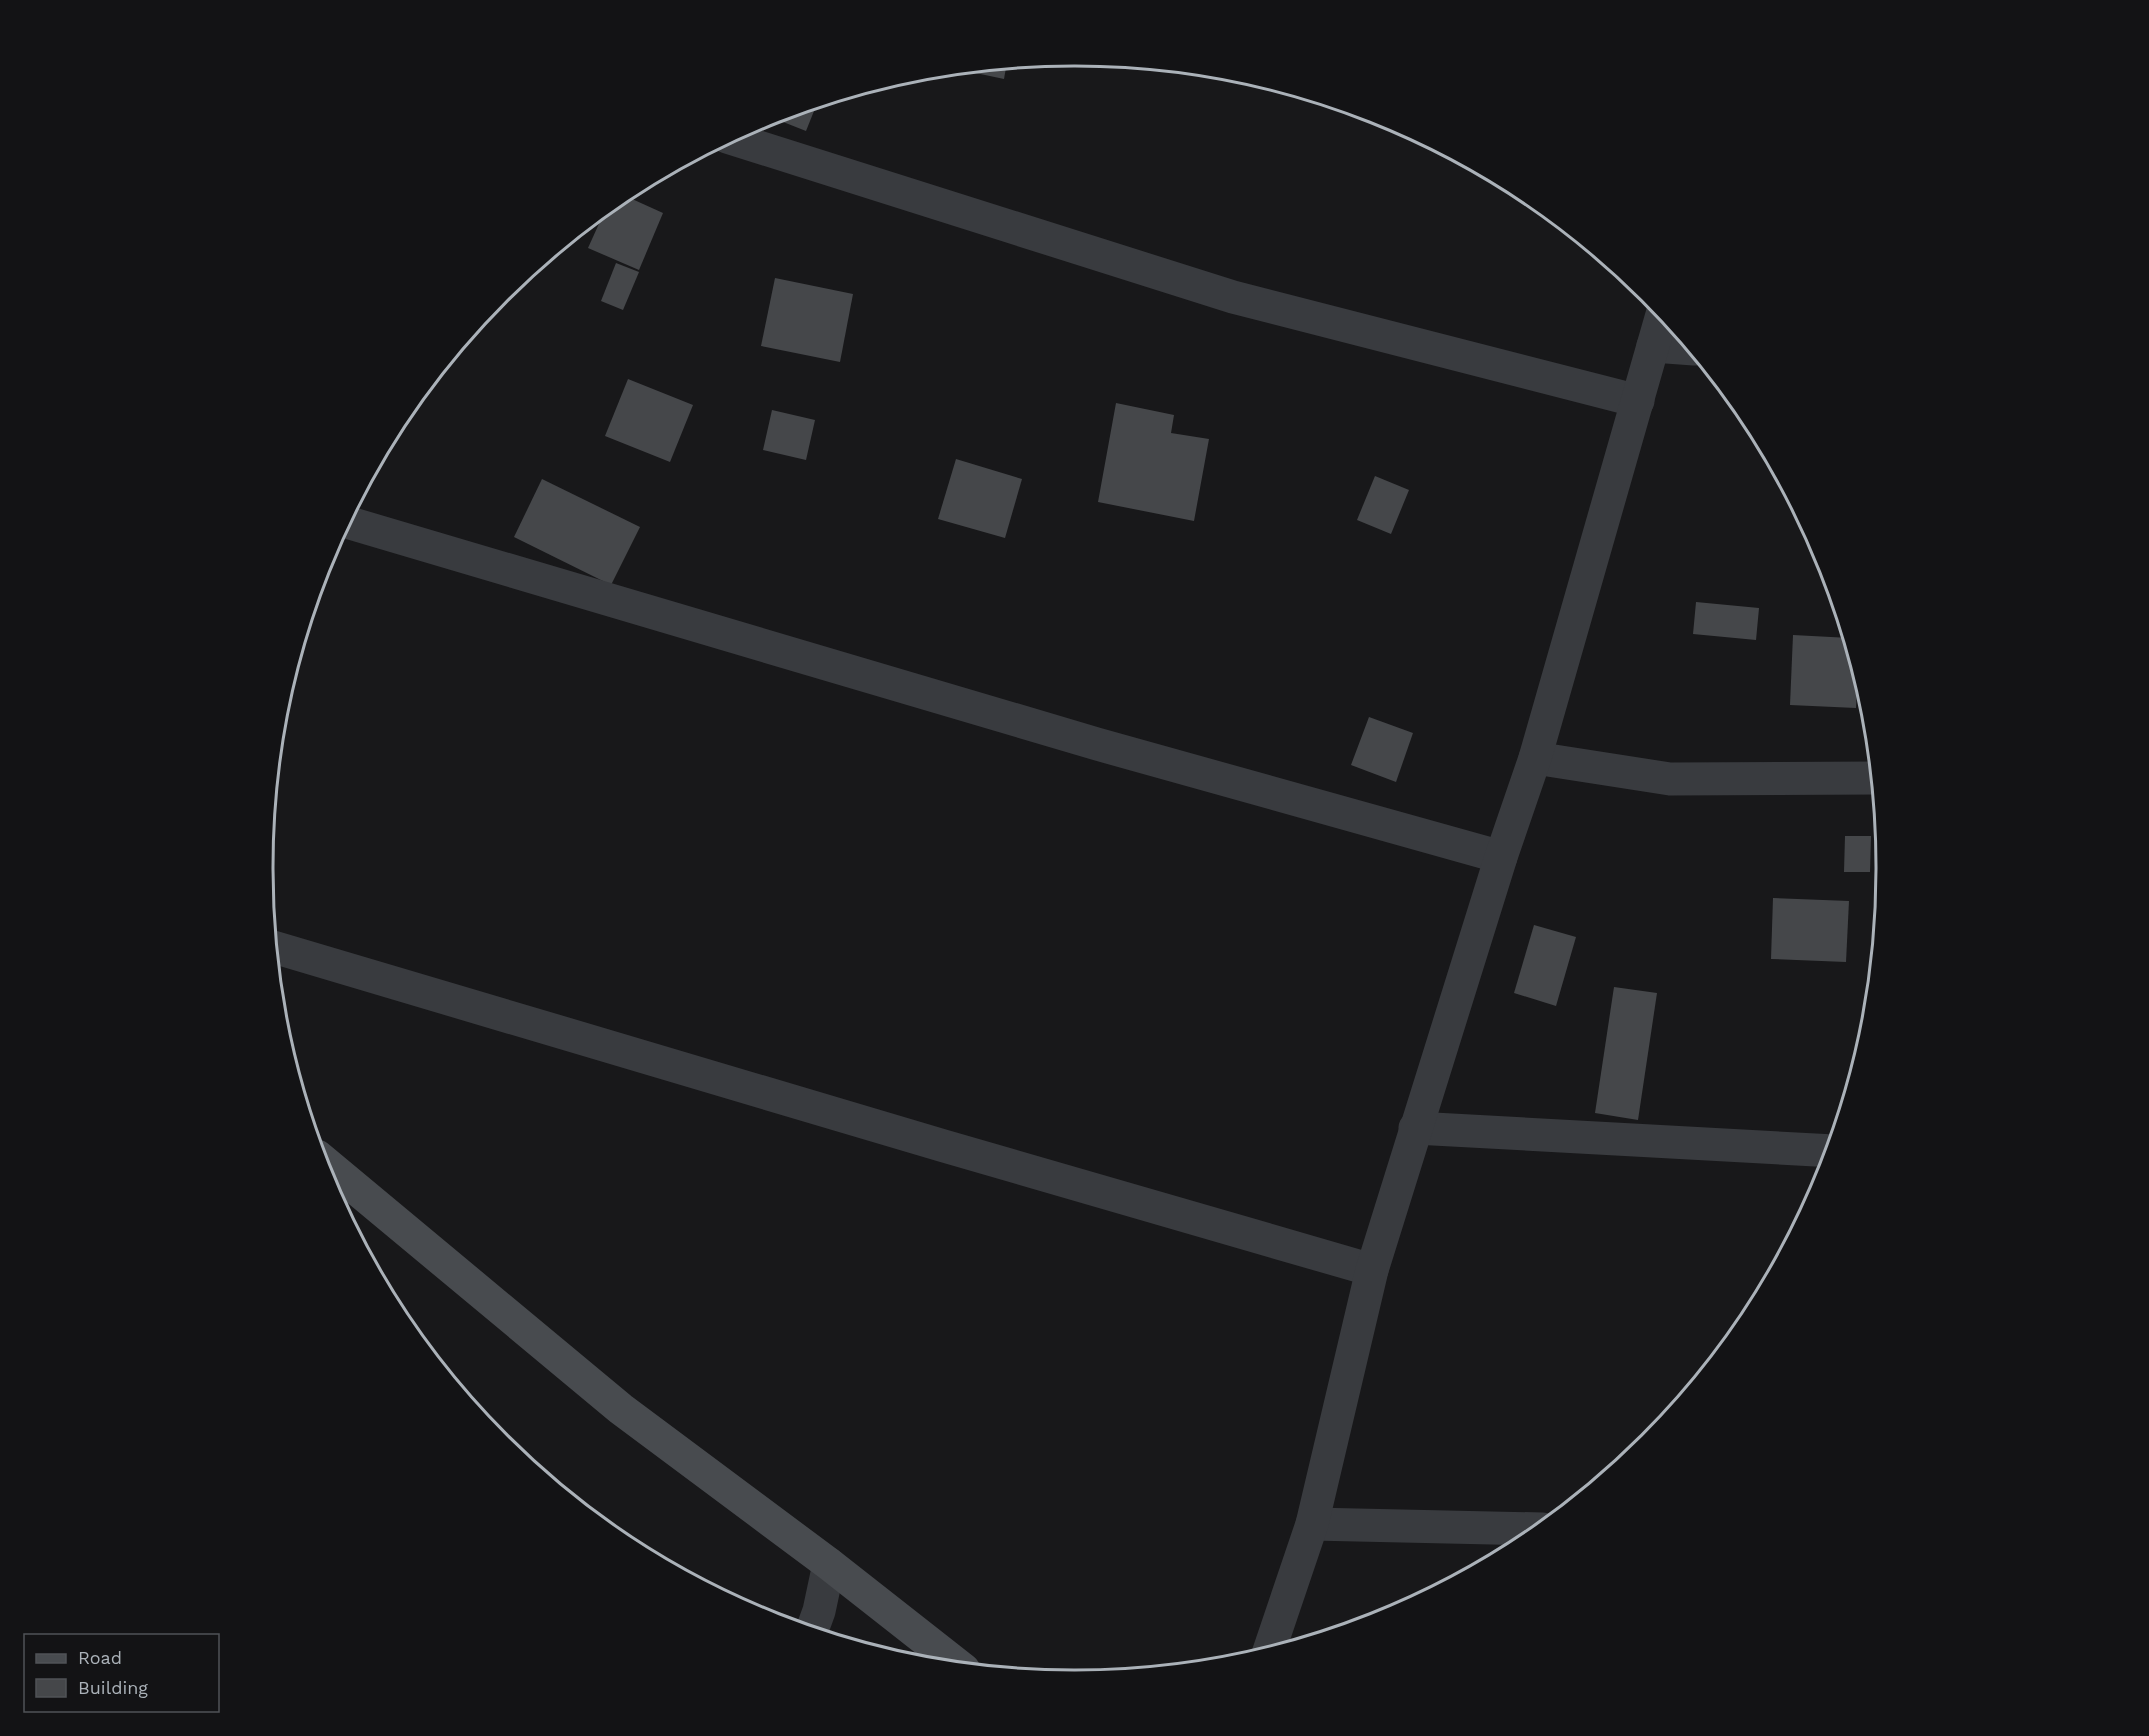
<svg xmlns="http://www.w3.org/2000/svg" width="2149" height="1736" font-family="'Work Sans',sans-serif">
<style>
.building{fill:#45474a}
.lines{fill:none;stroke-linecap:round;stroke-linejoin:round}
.street{stroke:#393b3f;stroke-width:33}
.secondary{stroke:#484b4f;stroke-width:33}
.rim{fill:none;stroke:#abb2b9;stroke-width:3}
</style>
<rect width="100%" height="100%" fill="#18181a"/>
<g class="building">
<path d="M1007,62L1004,79L952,68Z"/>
<path d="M818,101L806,131L768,116Z"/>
<path d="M621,194L663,213L639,270L588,248L607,206Z"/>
<path d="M616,263L639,272L623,310L601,301Z"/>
<path d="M775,278L853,294L840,362L761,346Z"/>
<path d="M628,379L693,405L670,462L605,436Z"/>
<path d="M1116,403L1174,415L1171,433L1209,439L1194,521L1098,502Z"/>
<path d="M772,410L815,420L806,460L763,450Z"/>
<path d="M956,459L1022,479L1005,538L938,519Z"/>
<path d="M1375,476L1409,490L1391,534L1357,520Z"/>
<path d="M542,479L640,527L611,585L514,537Z"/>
<path d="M1696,602L1759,608L1756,640L1693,634Z"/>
<path d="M1793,635L1850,638L1858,667L1856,708L1790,705Z"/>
<path d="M1369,717L1413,733L1396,782L1351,765Z"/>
<path d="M1845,836H1871L1870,872H1844Z"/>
<path d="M1773,898L1849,901L1846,962L1771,959Z"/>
<path d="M1534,925L1576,937L1556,1006L1514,993Z"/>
<path d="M1614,987L1657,993L1638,1120L1595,1113Z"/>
</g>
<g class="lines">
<g class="street">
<path d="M727,137L1233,297L1638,401"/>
<path d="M1653,346L1694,349"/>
<path d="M343,521L1097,744L1501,857"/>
<path d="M1535,758L1670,779L1878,778"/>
<path d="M270,946L944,1146L1372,1270"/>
<path d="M1415,1128L1834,1151"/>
<path d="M1312,1524L1543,1529"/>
<path d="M811,1633L819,1611L829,1564"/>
<path d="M1268,1654L1312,1524L1372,1270L1501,857L1535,758L1663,311"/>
</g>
<path class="secondary" d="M317,1156L621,1409L829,1564L964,1670"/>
</g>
<path d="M0 0H2149V1736H0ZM1074 66H1075A801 801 0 0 1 1876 867V869A801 801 0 0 1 1075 1670H1074A801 801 0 0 1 273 869V867A801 801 0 0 1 1074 66Z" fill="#131315" fill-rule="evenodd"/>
<path class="rim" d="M1074 66H1075A801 801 0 0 1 1876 867V869A801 801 0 0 1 1075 1670H1074A801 801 0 0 1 273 869V867A801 801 0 0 1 1074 66Z"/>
<rect x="24" y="1634" width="195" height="78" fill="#131315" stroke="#505357" stroke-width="1.5"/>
<rect x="36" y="1654" width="30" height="9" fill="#484b4f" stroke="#505357" stroke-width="1.5"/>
<text x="78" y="1664" font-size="18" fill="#abb2b9">Road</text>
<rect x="36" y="1679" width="30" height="18" fill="#45474a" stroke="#505357" stroke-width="1.5"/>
<text x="78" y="1694" font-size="18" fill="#abb2b9">Building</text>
</svg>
